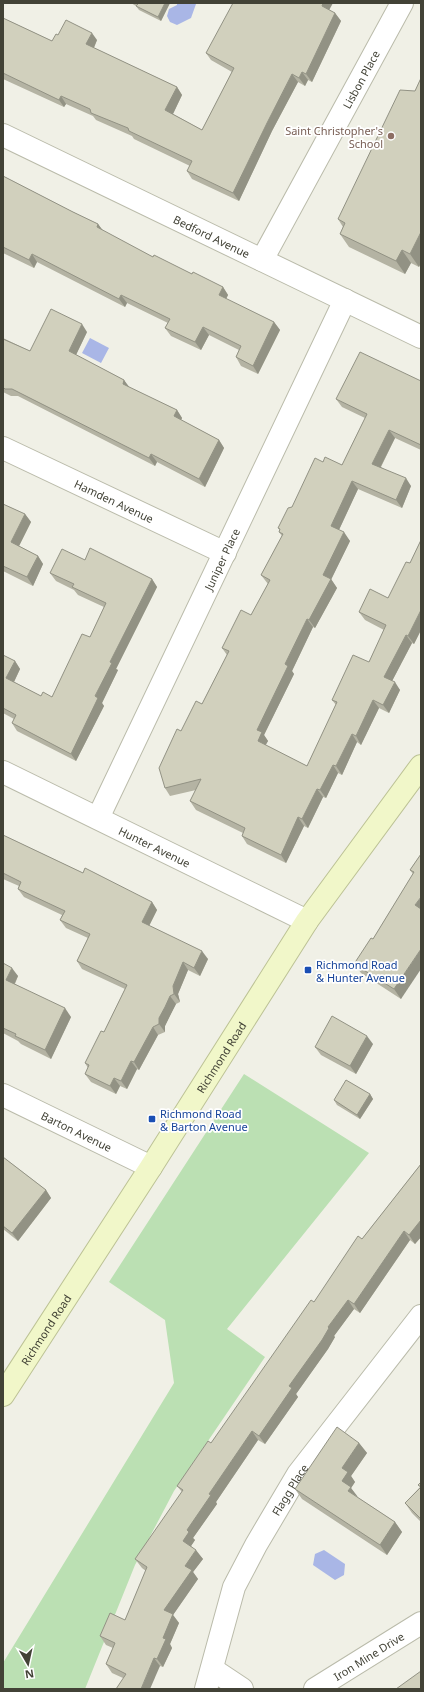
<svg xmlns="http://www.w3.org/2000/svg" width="424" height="1692" font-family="'Noto Sans',sans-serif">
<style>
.green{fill:#bbe0b3}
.water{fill:#a9b6e6}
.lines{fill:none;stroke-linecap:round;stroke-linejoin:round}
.street-casing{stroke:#babbaa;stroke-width:24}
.secondary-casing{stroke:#bcc295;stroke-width:24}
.street{stroke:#fff;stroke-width:22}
.secondary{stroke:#f1f7c9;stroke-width:22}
.wall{fill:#b4b3a3}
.shaded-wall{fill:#929284}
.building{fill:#d1d0bd;stroke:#929284}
.education-dot{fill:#8d6e63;stroke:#fff;stroke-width:1.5}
.transit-dot{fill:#1a4fb4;stroke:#fff;stroke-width:1.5}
.labels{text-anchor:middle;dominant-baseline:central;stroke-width:3.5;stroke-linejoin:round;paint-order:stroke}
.street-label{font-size:11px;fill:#424236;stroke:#fff}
.education-label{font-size:11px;fill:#785e54;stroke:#fff;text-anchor:end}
.transit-label{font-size:11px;fill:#164399;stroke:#fff;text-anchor:start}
</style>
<rect width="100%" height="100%" fill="#f0f0e6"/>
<path class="green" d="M244,1074L369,1153L227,1329L265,1357L174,1491L135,1565L85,1689H3V1663L174,1383L165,1320L109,1282Z"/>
<g class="water">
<path d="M177,3H196V4L191,18L177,25L170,22L167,16L169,9L177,5Z"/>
<path d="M90,338L109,348L101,363L82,353Z"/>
<path d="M324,1550L345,1564L344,1575L335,1580L313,1565L315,1554Z"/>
</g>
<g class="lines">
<g class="street-casing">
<g id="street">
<path id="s1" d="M3,135L421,337"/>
<path id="s2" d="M262,260L402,3"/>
<path id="s3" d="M3,448L225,553"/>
<path id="s4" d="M3,772L307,921"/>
<path id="s5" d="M98,818L345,300"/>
<path id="s6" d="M3,1095L151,1167"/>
<path d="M212,1669L242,1689"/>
<path id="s7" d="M206,1689L234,1587L256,1545L298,1474L421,1316"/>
<path id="s8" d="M315,1689L421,1623"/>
</g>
</g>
<g class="secondary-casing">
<g id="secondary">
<path id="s9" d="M3,1395L151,1167L307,921L421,766"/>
</g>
</g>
<use href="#street" class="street"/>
<use href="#secondary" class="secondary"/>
</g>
<g class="wall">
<path d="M131,3H170L161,21L139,10L136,6Z"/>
<path d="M259,4L329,10L335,13L341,21L312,82L308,80L305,86L298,82L272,131L239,201L192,179L187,171L190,166L134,139L132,136L96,120L93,116L66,104L64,107L3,79V18L52,41L58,35L97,40L94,48L177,87L182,95L173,114L202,130L232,72L211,60L206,53Z"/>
<path d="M421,78V263L419,267L411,263L405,274L349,247L340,234L343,227L338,219L415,91Z"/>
<path d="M3,176L73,212L98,224L103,231L153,257L192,274L223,287L228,295L226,299L274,322L280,330L258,374L241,366L236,357L239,350L209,335L201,350L171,336L165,328L168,323L127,303L125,307L37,262L34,268L3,253Z"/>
<path d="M87,332L76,355L124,380L128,387L177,410L182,418L181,420L219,440L224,448L205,487L157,462L155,466L18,396H11L3,392V338L30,351Z"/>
<path d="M421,381V450L395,438L381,467L411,486L402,508L358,489L339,530L350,541L331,579L337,588L315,628L313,627L292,671L294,674L264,735L268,741L265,745L307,766L336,705L332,700L369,662L384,630L365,620L359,612L388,598L410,563L421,540V630L414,644L412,643L392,681L400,690L389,713L379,708L361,745L357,742L342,775L338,773L326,798L323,797L308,828L304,826L286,863L247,844L242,836L243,833L196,810L190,801L196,790L170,796L165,788L181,731L202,704L227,655L222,648L251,615L268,584L261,575L282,536L279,532L280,530L278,528L292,507L323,462L342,465L365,418L342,407L336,399Z"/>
<path d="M3,504L25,514L31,522L19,546L38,556L43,564L33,586L3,571Z"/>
<path d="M85,560L152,579L157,587L116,669L118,670L102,703L104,706L76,761L17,731L12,723L14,719L3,713V655L15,661L20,669L14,682L41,696L52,697L90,637L104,607L78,595L74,590L56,581L50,573Z"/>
<path d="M3,835L83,873L152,902L157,910L149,926L208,959L200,976L188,970L178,994L180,1002L176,1004L170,1015L165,1026V1032L158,1035L139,1070L137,1069L127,1089L120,1086L116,1094L91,1082L85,1074L88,1068L85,1063L104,1032L125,989L82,969L77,961L88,938L66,928L60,920L62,915L24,897L18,889L19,886L3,879Z"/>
<path d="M421,854L401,999L361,973L354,964L373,939L413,874L410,870Z"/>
<path d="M3,963L18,976L15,984L71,1017L51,1059L21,1044L18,1041L3,1033Z"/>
<path d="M373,1044L356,1074L321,1055L315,1047Z"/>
<path d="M370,1094L373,1099L360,1119L337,1105L334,1100Z"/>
<path d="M3,1157L46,1190L51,1198L18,1241L3,1229Z"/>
<path d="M421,1164V1237L415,1244L410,1240L360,1313L354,1309L334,1336L335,1337L328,1349L296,1394L298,1397L265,1444L258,1440L216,1502L217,1504L193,1538L195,1540L191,1546L203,1559L193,1572L198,1579L173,1615L179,1623L170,1644L172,1648L163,1667L160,1666L123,1678L112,1673L106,1664L113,1648L106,1645L100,1636L125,1620L146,1571L142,1568L135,1559L182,1492L177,1486L211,1443L314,1302L362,1239Z"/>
<path d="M359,1443L367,1453L351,1476L355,1482L351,1488L357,1497L395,1522L402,1532L387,1555L302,1499L295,1489Z"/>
<path d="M421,1482V1522L412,1513L405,1503L420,1487L418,1485Z"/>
</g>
<g class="shaded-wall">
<path d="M165,3H170L161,21L158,17Z"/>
<path d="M323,3H333L327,14L322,6Z"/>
<path d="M335,13L341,21L312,82L306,74Z"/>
<path d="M92,33L97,40L92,52L86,44Z"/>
<path d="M302,72L308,80L305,86L299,78Z"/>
<path d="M292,74L298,82L272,131L239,201L233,193L267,123Z"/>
<path d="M177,87L182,95L171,118L165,110Z"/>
<path d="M61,96L66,104L64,107L59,100Z"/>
<path d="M98,224L104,232L97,227Z"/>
<path d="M421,232V263L419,267L410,254Z"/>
<path d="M402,250L411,263L405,274L396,261Z"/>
<path d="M32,254L37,262L34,268L29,260Z"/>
<path d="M223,287L228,295L224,303L219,295Z"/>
<path d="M121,295L127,303L125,307L119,299Z"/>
<path d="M274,322L280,330L258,374L253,366Z"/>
<path d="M82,324L87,332L74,359L69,351Z"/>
<path d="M203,327L209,335L201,350L195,342Z"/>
<path d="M124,380L130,388L123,384Z"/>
<path d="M177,410L182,418L179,424L174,416Z"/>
<path d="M389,430L395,438L378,472L372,464Z"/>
<path d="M219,440L224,448L205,487L199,479Z"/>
<path d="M151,454L157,462L155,466L149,458Z"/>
<path d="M406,478L411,486L402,508L396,500Z"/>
<path d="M352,481L358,489L337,534L331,526Z"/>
<path d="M25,514L31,522L17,550L11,542Z"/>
<path d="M344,532L350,541L330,582L331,579L337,588L315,628L309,620L323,575Z"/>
<path d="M38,556L43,564L33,586L27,577Z"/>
<path d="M152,579L157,587L116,669L118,670L102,703L104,706L76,761L71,754L110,662Z"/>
<path d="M421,610V630L414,644L408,636Z"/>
<path d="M307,619L313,627L292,671L294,674L264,735L268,741L263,750L258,741L257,730L285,664Z"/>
<path d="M406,635L412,643L390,685L384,677Z"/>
<path d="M15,661L20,669L12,686L6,678Z"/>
<path d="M395,682L400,690L389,713L383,705Z"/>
<path d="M373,700L379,708L361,745L356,736Z"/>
<path d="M352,734L357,742L342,775L336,766Z"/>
<path d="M333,765L338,773L326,798L320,790Z"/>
<path d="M317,789L323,797L308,828L302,819Z"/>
<path d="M298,817L304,826L286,863L281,855Z"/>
<path d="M421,897V913L415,905Z"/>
<path d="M152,902L157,910L147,930L142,922Z"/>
<path d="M421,949V969L401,999L394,989Z"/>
<path d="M202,951L208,959L200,976L194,968Z"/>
<path d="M183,962L188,970L178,994L180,1002L174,994L173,986Z"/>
<path d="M12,968L18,976L12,989L6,980Z"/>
<path d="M170,996L176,1004L165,1026V1032L159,1024V1018Z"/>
<path d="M65,1008L71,1017L51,1059L45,1050Z"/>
<path d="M153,1027L158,1035L139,1070L134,1062Z"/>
<path d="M367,1036L373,1044L356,1074L350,1066Z"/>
<path d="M131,1061L137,1069L127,1089L121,1081Z"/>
<path d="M114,1078L120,1086L116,1094L110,1086Z"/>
<path d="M370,1094L373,1099L360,1119L357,1115Z"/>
<path d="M46,1190L51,1198L18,1241L12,1233Z"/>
<path d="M421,1220V1237L415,1244L409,1235Z"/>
<path d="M404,1231L410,1240L360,1313L354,1304Z"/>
<path d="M348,1300L354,1309L334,1336L335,1337L328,1349L296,1394L298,1397L265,1444L259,1436L289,1386L328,1327Z"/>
<path d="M252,1431L258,1440L216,1502L217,1504L193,1538L195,1540L189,1549L183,1541L187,1530L209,1494Z"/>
<path d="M359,1443L367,1453L351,1476L355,1482L351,1488L358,1497L348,1491L342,1481V1468Z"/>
<path d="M395,1522L402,1532L387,1555L380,1545Z"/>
<path d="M196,1550L203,1559L193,1572L198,1579L173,1615L179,1623L170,1644L172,1648L163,1667L157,1659L163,1638L164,1610L185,1566Z"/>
<path d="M154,1658L160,1666L150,1689H141Z"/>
</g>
<g class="building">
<path d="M136,3H165L158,17L136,6L138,4Z"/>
<path d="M233,3H258L259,4V3H323L322,6L335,13L306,74L302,72L299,78L292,74L267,123L233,193L187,171L192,161L129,131L128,128L91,113L90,109L61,96L59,100L3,73V18L52,41L56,34L58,35L66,20L92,33L86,44L177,87L165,110L202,130L234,68L206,53Z"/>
<path d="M421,78V232L410,254L402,250L396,261L340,234L345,223L338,219L400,90L415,91Z"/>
<path d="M3,176L73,212L98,224L97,227L153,257L154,255L192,274L193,272L223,287L219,295L274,322L253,366L236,357L241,346L203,327L195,342L165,328L170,319L121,295L119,299L32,254L29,260L3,247Z"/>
<path d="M51,309L82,324L69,351L124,380L123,384L177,410L174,416L219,440L199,479L151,454L149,458L12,389H5L3,387V339L30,351Z"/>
<path d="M360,352L421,381V445L389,430L372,464L406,478L396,500L352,481L331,526L344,532L323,575L331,579L309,620L307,619L285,664L288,666L257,730L262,732L258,741L307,766L337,702L332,700L353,655L369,662L386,625L359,612L370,589L388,598L406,562L410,563L421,540V610L408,636L406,635L384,677L395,682L383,705L373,700L356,736L352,734L336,766L333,765L320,790L317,789L302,819L298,817L281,855L242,836L245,828L190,801L201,779L165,788L159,768L177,729L181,731L196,701L202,704L229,651L222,648L241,610L251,615L270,580L261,575L283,534L279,532L280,529L278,528L288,508L292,507L315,458L323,462L325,457L342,465L367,414L336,399Z"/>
<path d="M3,504L25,514L11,542L38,556L27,577L3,566Z"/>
<path d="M90,548L152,579L110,662L112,663L95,696L98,698L71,754L12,723L16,715L3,708V655L15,661L6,678L41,696L43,692L52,697L82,634L90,637L106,603L72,587L74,584L50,573L62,549L85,560Z"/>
<path d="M3,835L83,873L85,868L152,902L142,922L202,951L194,968L183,962L173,986L174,994L170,996L165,1007L159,1018V1024L153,1027L134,1062L131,1061L121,1081L114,1078L110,1086L85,1074L89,1065L85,1063L101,1031L104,1032L127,985L77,961L90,934L60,920L65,911L18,889L21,882L3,873Z"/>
<path d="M421,854V897L415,905L421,909V949L394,989L354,964L371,938L373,939L414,872L410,870Z"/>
<path d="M3,963L12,968L6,980L65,1008L45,1050L15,1036L16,1034L3,1028Z"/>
<path d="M332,1016L367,1036L350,1066L315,1047Z"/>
<path d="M346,1080L370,1094L357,1115L334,1100Z"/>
<path d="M3,1157L46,1190L12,1233L3,1226Z"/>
<path d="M421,1164V1220L409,1235L404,1231L354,1304L348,1300L328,1327L329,1328L322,1340L289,1386L292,1388L259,1436L252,1431L209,1494L211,1495L187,1530L189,1532L183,1541L196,1550L185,1566L192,1570L164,1610L173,1614L163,1638L166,1639L157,1659L154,1658L141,1689H116L126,1674L106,1664L115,1643L100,1636L110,1613L125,1620L147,1567L135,1559L183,1490L177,1486L208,1441L211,1443L311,1300L314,1302L358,1236L362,1239Z"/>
<path d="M337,1427L359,1443L342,1468L348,1472L342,1481L351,1487L348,1491L395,1522L380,1545L295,1489Z"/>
<path d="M421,1482V1519L405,1503L421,1487L418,1485Z"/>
<path d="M421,1671V1689H396Z"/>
</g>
<circle class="education-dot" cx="391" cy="136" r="4"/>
<g class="transit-dot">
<rect x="304" y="966" width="8" height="8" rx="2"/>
<rect x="148" y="1115" width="8" height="8" rx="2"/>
</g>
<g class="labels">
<g class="street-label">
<text stroke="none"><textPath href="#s2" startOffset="206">Lisbon Place</textPath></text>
<text stroke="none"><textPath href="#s1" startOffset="232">Bedford Avenue</textPath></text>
<text stroke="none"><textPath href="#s3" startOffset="123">Hamden Avenue</textPath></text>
<text stroke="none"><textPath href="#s5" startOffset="287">Juniper Place</textPath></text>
<text stroke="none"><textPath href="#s4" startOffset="169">Hunter Avenue</textPath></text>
<text stroke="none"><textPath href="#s9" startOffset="402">Richmond Road</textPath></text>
<text stroke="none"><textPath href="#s6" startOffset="82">Barton Avenue</textPath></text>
<text stroke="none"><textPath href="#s9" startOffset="78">Richmond Road</textPath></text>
<text stroke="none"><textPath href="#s7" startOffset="218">Flagg Place</textPath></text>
<text stroke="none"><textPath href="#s8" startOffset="63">Iron Mine Drive</textPath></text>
</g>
<g class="education-label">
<text x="383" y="130">Saint Christopher's<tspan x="383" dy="13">School</tspan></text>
</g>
<g class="transit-label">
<text x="316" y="964">Richmond Road<tspan x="316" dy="13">&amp; Hunter Avenue</tspan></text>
<text x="160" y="1113">Richmond Road<tspan x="160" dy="13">&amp; Barton Avenue</tspan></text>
</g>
</g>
<rect width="424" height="1692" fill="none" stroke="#424236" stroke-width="8"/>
<g transform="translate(28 1664) rotate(171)" stroke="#ffffff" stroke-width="3" paint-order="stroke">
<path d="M0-3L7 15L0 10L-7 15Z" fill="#424236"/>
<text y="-6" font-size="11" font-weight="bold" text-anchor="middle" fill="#424236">N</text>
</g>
</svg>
